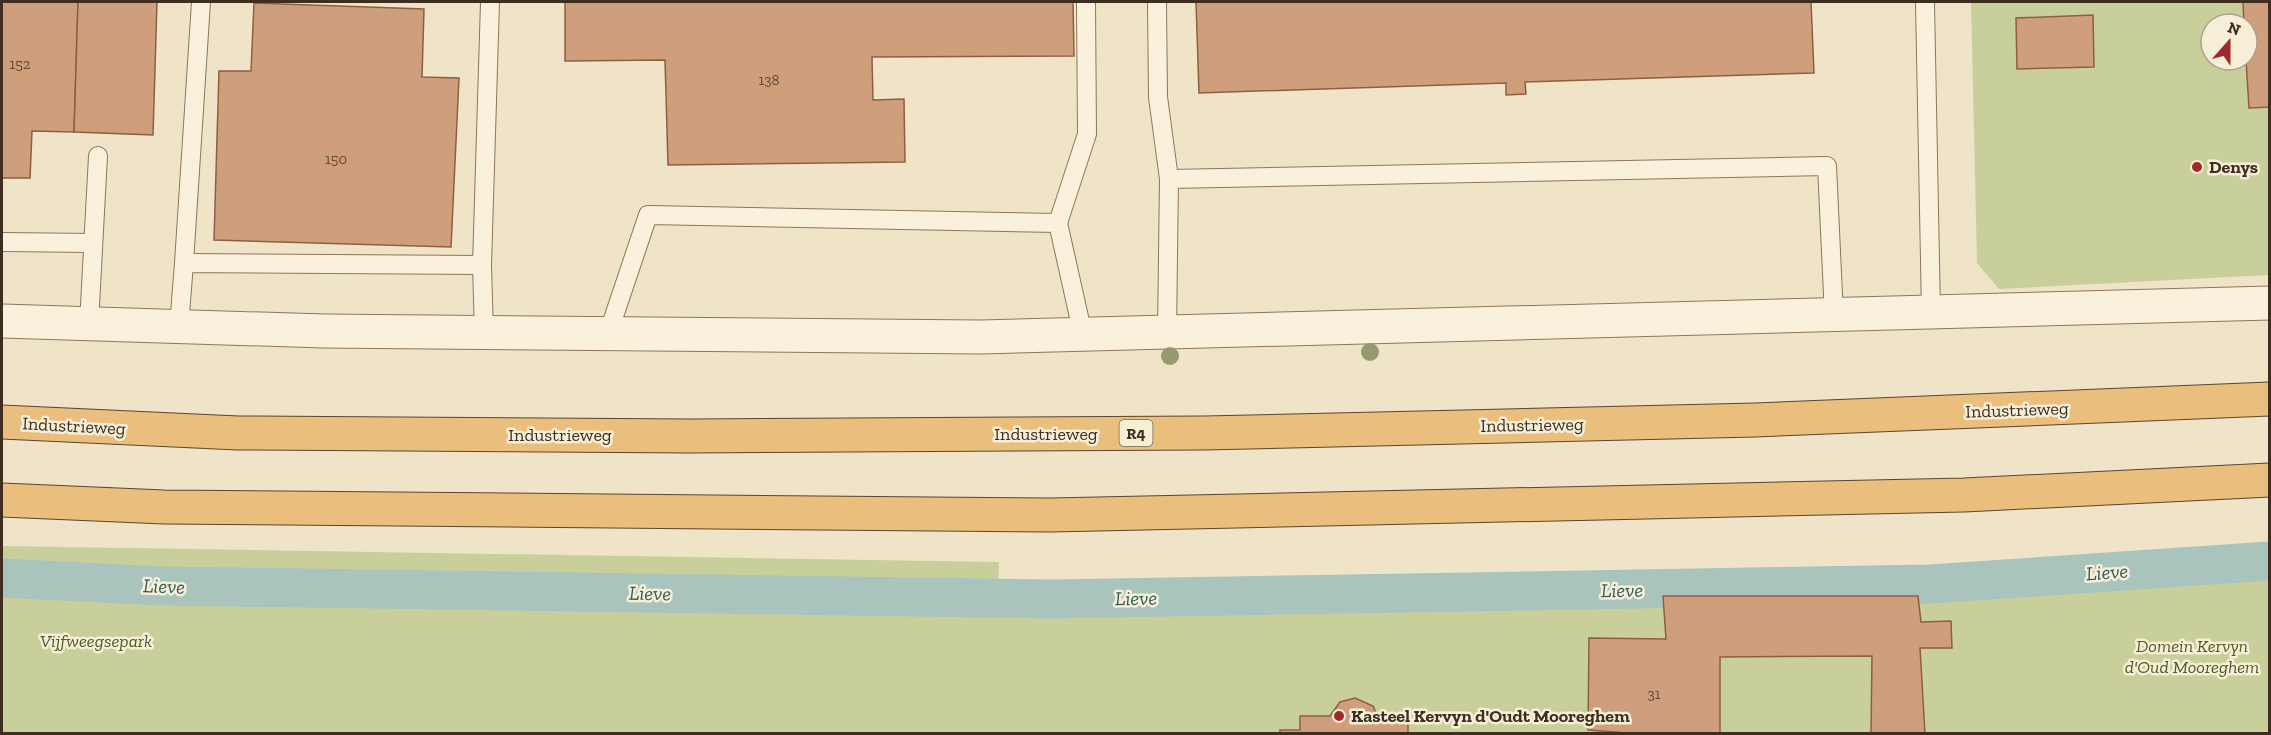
<svg xmlns="http://www.w3.org/2000/svg" width="2271" height="735" font-family="'Zilla Slab',serif">
<style>
.green{fill:#c9cf9b;fill-rule:evenodd}
.lines{fill:none;stroke-linecap:round;stroke-linejoin:round}
.canal{stroke:#a9c4bc;stroke-width:39}
.building{fill:#cf9f7d;stroke:#8d5f41;stroke-width:1.5}
.service-casing{stroke:#8d765c;stroke-width:20}
.minor-casing{stroke:#8d765c;stroke-width:35}
.trunk-casing{stroke:#5b4430;stroke-width:35}
.service{stroke:#faf1dc;stroke-width:18}
.minor{stroke:#faf1dc;stroke-width:33}
.trunk{stroke:#eabe7c;stroke-width:33}
.tree{fill:#96986f}
.poi-dot{fill:#9e2a2b;stroke:#f7eed8;stroke-width:2}
.labels{text-anchor:middle;dominant-baseline:central;stroke-width:5;stroke-linejoin:round;paint-order:stroke}
.number-label{font-size:15px;fill:#624a37}
.shield{fill:#f7eed8;stroke:#756857;stroke-width:1.5}
.shield-label{font-size:16px;font-weight:bold;fill:#3d2e20}
.poi-label{font-size:18px;font-weight:bold;fill:#3d2e20;stroke:#f7eed8;text-anchor:start}
.street-label{font-size:18px;fill:#3d2e20;stroke:#f7eed8}
.park-label{font-size:18px;font-style:italic;fill:#4d5a26;stroke:#f7eed8}
.water-label{font-size:20px;font-style:italic;fill:#2f5d5a;stroke:#f7eed8}
</style>
<rect width="100%" height="100%" fill="#f0e4c8"/>
<g class="green">
<path d="M1971,2H2269V275L1999,289L1977,263ZM2211,24H2247V60H2211Z"/>
<path d="M2,546L999,562L997,613L1170,614L1923,599L2269,575V733L2,734Z"/>
</g>
<g class="lines">
<path class="canal" d="M2,578L162,586L1051,599L1931,584L2270,561"/>
</g>
<g class="building">
<path d="M2,2H78L74,132L32,131L30,178H2Z"/>
<path d="M78,2H157L153,135L74,132Z"/>
<path d="M565,2H1073L1074,56L872,57L873,100L904,99L905,162L668,165L665,60L565,61Z"/>
<path d="M1196,2H1811L1814,73L1525,82L1526,94L1506,95V83L1199,93Z"/>
<path d="M2243,2H2270V107L2249,108L2246,60L2247,24H2244Z"/>
<path d="M254,3L424,9L422,77L459,78L451,247L214,240L219,71H251Z"/>
<path d="M2093,15L2094,67L2017,69L2016,18Z"/>
<path d="M1663,596H1918L1921,622L1951,621L1952,648H1920L1925,734H1871L1872,656L1720,657V734H1640L1588,730L1589,638L1666,639Z"/>
<path d="M1355,698L1373,706L1378,717L1408,716V734H1280V730H1300V716H1330L1340,702Z"/>
</g>
<g class="lines">
<g class="service-casing">
<g id="service">
<path d="M1157,2L1158,97L1169,179"/>
<path d="M1925,2L1931,313"/>
<path d="M1058,223L1087,134L1086,2"/>
<path d="M2,242L93,243"/>
<path d="M184,263L201,2"/>
<path d="M482,265L490,2"/>
<path d="M89,324L98,156"/>
<path d="M179,327L184,263L482,265L484,333"/>
<path d="M1167,333L1169,179L1827,166L1834,316"/>
<path d="M608,334L648,215L1058,223L1083,335"/>
</g>
</g>
<g class="minor-casing">
<path id="minor" d="M2,321L324,331L981,337L2270,303"/>
</g>
<g class="trunk-casing">
<g id="trunk">
<path d="M2,422L238,433L690,436L1204,433L1755,420L2270,399"/>
<path d="M2,500L164,507L1051,515L1964,495L2270,480"/>
</g>
</g>
<use href="#service" class="service"/>
<use href="#minor" class="minor"/>
<use href="#trunk" class="trunk"/>
</g>
<g class="tree">
<circle cx="1370" cy="352" r="9"/>
<circle cx="1170" cy="356" r="9"/>
</g>
<g class="poi-dot">
<circle cx="2197" cy="167" r="6"/>
<circle cx="1339" cy="716" r="6"/>
</g>
<g class="labels">
<g class="number-label">
<text x="20" y="64">152</text>
<text x="769" y="80">138</text>
<text x="336" y="159">150</text>
<text x="1654" y="694">31</text>
</g>
<rect class="shield" x="1119.5" y="420" width="33" height="26" rx="4.5"/>
<g class="shield-label">
<text x="1136" y="433">R4</text>
</g>
<g class="poi-label">
<text x="2209" y="167">Denys</text>
<text x="1351" y="716">Kasteel Kervyn d'Oudt Mooreghem</text>
</g>
<g class="street-label">
<text transform="translate(2017 410) rotate(-2)">Industrieweg</text>
<text transform="translate(1532 425) rotate(-1)">Industrieweg</text>
<text transform="translate(74 426) rotate(3)">Industrieweg</text>
<text x="1046" y="434">Industrieweg</text>
<text x="560" y="435">Industrieweg</text>
</g>
<g class="park-label">
<text x="96" y="641">Vijfweegsepark</text>
<text x="2192" y="646">Domein Kervyn<tspan x="2192" dy="21">d'Oud Mooreghem</tspan></text>
</g>
<g class="water-label">
<text transform="translate(2107 572) rotate(-4)">Lieve</text>
<text transform="translate(164 586) rotate(2)">Lieve</text>
<text transform="translate(1622 590) rotate(-1)">Lieve</text>
<text transform="translate(650 593) rotate(1)">Lieve</text>
<text transform="translate(1136 598) rotate(-1)">Lieve</text>
</g>
</g>
<rect width="2271" height="735" fill="none" stroke="#3d2e20" stroke-width="6"/>
<g transform="translate(2229 42) rotate(21)"><circle r="28" fill="#f7eed8" stroke="#ada18e" stroke-width="1.5"/>
<path d="M0-4.5L10 22L0 15L-10 22Z" fill="#9e2a2b"/>
<text y="-9" font-size="16" font-weight="bold" text-anchor="middle" fill="#3d2e20">N</text>
</g>
</svg>
